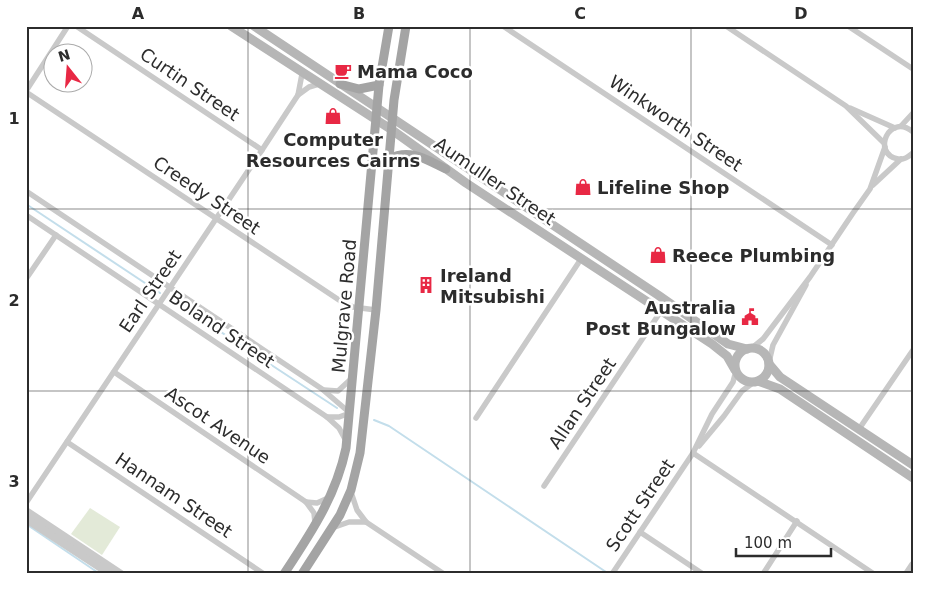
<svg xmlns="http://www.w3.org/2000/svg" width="939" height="600" font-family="'DejaVu Sans',sans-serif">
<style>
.green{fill:#e3ead8}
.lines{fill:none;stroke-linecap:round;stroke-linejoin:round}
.stream{stroke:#c3deeb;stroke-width:2}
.minor{stroke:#c9c9c9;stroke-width:5.5}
.tertiary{stroke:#c9c9c9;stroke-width:8}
.secondary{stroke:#b6b6b6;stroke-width:9}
.primary{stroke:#a4a4a4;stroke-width:9}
.grid{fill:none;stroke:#2c2c2c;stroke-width:1;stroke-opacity:0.55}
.labels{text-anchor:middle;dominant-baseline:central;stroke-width:5;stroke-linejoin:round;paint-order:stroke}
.poi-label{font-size:18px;font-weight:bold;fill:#2c2c2c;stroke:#fff;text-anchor:start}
.street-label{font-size:18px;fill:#2c2c2c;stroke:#fff}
.neatline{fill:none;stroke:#2c2c2c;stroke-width:2}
.grid-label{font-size:16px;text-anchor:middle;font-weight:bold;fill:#2c2c2c}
</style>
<rect width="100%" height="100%" fill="#fff"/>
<path class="green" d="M90,508L120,527L102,555L71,534Z"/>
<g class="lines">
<g class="stream">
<path d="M26,204L160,293"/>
<path d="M172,300L337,408"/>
<path d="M374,420L389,426L609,574"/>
<path d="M26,524L100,574"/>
</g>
<g class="minor">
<path d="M76,26L262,150"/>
<path d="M503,26L832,245"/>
<path d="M726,26L846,106L884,143"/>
<path d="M848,26L913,69"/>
<path d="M26,91L68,26"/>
<path d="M26,92L342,302L353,307L376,310"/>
<path d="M298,95L309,87L319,84"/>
<path d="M850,108L895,128"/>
<path d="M901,126L913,113"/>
<path d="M913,132C889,112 871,154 898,159C904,160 908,157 913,153"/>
<path d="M873,185L901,159"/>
<path d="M26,191L322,389L350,413L339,417H327"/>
<path d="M26,215L327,417L339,428L345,439"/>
<path d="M26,279L56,235"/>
<path d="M752,348L763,339L810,277L853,213L870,189L885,147"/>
<path d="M769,362L773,345L806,285"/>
<path d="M114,372L306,502L314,513L315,523"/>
<path d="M324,390L338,391L351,379"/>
<path d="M476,418L581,259"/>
<path d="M859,429L913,350"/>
<path d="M67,442L264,574"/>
<path d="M699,446L724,416L742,391L754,382"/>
<path d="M693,453L874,574"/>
<path d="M544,486L661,311"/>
<path d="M351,492L357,510L366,522L444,574"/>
<path d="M306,502L317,503L328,498"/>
<path d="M26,503L262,150L298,95L302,74"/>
<path d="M332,528L349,522H366"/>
<path d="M640,532L703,574"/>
<path d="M612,574L693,453L712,414L733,382L736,371"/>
<path d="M763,574L797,521"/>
</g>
<g class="tertiary">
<path d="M26,511L121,574"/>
<path d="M26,519L110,574"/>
<path d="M907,574L913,565"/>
</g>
<g class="secondary">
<path d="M231,26L392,130L466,183L712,344L727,356L735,370"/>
<path d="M254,26L658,295L728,344L747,349"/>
<circle cx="752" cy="365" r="17"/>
<path d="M769,364L780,377L913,465"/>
<path d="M758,381L780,389L913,478"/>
</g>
<g class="primary">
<path d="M340,84L359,89L379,85"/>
<path d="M389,159C410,148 427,160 446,169"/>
<path d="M284,574C311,533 336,496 346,448L379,85L389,26"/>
<path d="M302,574L340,515L351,490L360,453L376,310L394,100L406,26"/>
</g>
</g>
<path class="grid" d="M248,26V574M470,26V574M691,26V574M26,209H913M26,391H913"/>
<defs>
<g id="cafe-bare" transform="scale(1.35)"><path d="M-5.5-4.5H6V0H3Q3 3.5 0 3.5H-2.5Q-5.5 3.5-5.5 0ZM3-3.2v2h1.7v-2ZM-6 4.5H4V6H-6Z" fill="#e82844" stroke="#fff" stroke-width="2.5" paint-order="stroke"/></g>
<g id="shop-bare" transform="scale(1.35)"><path d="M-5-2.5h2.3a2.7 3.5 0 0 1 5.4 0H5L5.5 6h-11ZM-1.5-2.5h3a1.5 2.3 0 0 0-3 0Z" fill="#e82844" stroke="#fff" stroke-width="2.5" paint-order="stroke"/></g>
<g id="building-bare" transform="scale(1.35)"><path d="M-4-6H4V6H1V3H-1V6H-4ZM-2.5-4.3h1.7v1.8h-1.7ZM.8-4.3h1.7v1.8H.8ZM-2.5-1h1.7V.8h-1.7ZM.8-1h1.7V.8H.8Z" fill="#e82844" stroke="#fff" stroke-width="2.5" paint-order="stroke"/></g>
<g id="civic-bare" transform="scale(1.35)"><path d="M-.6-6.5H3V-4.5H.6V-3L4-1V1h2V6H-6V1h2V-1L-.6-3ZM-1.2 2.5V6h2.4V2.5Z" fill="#e82844" stroke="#fff" stroke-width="2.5" paint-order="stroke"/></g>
</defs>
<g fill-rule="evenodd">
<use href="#cafe-bare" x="343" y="71"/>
<use href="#shop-bare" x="333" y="116"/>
<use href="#shop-bare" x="583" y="187"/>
<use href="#shop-bare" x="658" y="255"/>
<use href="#building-bare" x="426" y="285"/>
<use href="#civic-bare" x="750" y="317"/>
</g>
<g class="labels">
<g class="poi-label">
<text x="357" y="71">Mama Coco</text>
<text x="333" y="139" text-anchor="middle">Computer<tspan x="333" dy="21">Resources Cairns</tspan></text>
<text x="597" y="187">Lifeline Shop</text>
<text x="672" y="255">Reece Plumbing</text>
<text x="440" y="275">Ireland<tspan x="440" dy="21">Mitsubishi</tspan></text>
<text x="736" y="307" text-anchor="end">Australia<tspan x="736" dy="21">Post Bungalow</tspan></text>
</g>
<g class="street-label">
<text transform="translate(190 84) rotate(34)">Curtin Street</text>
<text transform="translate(676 123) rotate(34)">Winkworth Street</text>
<text transform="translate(495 181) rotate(34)">Aumuller Street</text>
<text transform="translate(207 195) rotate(34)">Creedy Street</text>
<text transform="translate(150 291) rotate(-56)">Earl Street</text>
<text transform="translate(344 306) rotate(-85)">Mulgrave Road</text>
<text transform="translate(222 329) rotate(34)">Boland Street</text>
<text transform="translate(582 403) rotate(-56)">Allan Street</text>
<text transform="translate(218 425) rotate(34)">Ascot Avenue</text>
<text transform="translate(174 495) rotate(34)">Hannam Street</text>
<text transform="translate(640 505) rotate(-56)">Scott Street</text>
</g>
</g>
<rect width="939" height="600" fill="none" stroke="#ffffff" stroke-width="55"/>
<g transform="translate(68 68) rotate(343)"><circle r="24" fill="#ffffff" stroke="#ababab"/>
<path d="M0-4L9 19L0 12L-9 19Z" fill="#e82844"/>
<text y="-8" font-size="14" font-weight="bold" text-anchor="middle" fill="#2c2c2c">N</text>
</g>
<path d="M736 548v8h95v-8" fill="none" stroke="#2c2c2c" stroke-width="2.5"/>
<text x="744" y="548" font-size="15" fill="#2c2c2c" stroke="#ffffff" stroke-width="4" paint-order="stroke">100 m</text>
<rect x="28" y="28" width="884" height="544" class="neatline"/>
<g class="grid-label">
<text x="138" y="19">A</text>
<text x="359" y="19">B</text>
<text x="580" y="19">C</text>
<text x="801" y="19">D</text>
<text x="14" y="124">1</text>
<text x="14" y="306">2</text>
<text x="14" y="487">3</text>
</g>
</svg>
